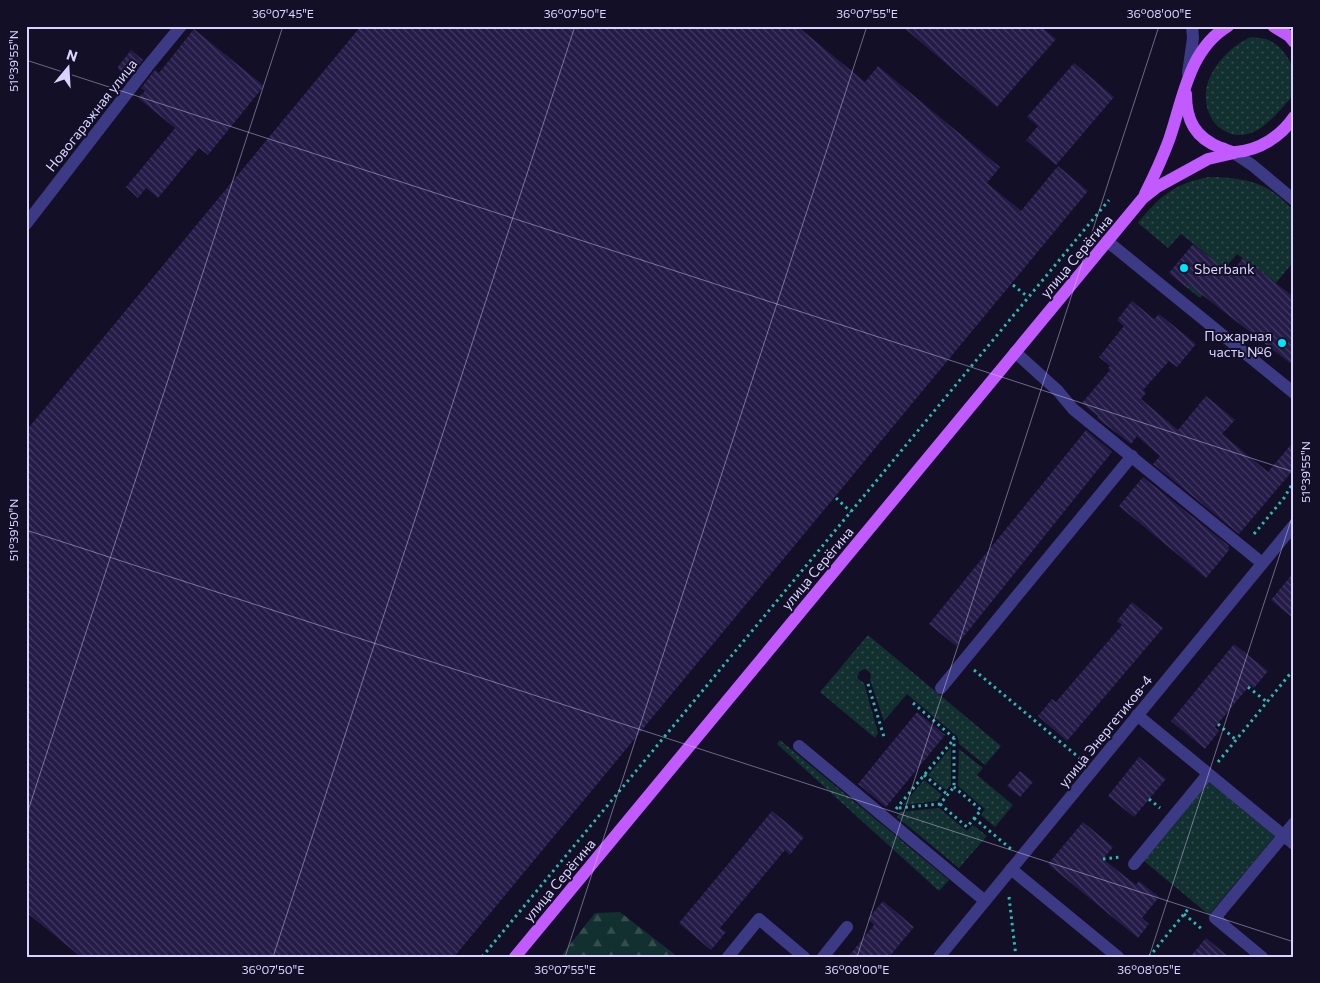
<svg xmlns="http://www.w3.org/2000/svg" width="1320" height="983" font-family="Commissioner,sans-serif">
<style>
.grass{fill:url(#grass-dots)}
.forest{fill:url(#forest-firs)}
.building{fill:url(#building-back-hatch)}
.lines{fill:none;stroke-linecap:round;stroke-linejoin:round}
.path{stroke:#2fb8b0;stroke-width:3;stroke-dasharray:2.5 4;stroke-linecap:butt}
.minor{stroke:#3d3a85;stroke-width:12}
.major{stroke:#c25bff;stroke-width:12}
.ticks{fill:none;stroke:#d9d4ff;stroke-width:1;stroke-opacity:0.45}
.poi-dot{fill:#00e5ff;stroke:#130f26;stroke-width:2}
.labels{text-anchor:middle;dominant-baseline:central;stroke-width:4;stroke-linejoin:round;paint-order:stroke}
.street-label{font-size:14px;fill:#d9d4ff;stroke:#130f26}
.poi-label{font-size:14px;fill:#d9d4ff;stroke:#130f26;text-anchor:start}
.neatline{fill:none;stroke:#d9d4ff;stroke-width:2}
.ticks-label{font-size:12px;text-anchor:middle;fill:#d9d4ff}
</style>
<defs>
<pattern id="grass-dots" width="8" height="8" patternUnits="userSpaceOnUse" patternTransform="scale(1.25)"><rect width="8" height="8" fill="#12302f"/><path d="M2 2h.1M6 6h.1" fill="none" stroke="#344d4e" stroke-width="1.8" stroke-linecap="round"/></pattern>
<pattern id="forest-firs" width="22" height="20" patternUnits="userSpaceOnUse" patternTransform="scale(1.25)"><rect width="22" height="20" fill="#12302f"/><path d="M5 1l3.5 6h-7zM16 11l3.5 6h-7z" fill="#344d4e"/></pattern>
<pattern id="building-back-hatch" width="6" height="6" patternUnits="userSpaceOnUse" patternTransform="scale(1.25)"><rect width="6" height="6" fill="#241b47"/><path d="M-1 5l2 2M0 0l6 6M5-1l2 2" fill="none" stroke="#433b63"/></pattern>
</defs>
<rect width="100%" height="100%" fill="#130f26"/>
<g class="grass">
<path d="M1251,37C1256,38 1262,38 1266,39C1286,47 1300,72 1293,93C1292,98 1285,104 1282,108C1266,126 1245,146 1220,128C1215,125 1211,118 1209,113C1196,82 1224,49 1251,37Z"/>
<path d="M1209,177C1230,177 1252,179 1270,190C1278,195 1286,203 1294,210V261L1276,283L1237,254L1200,298L1186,287L1210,257L1181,234L1168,248L1138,223C1159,197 1175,183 1209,177Z"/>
<path d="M868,635L1001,746L985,765L959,744L958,737L907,694L884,721L870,680L871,674L865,669L859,672L857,678L864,683L878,733L875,738L820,692Z"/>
<path d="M780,740L949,880L939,891L777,744Z"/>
<path d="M951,747V785L946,790L928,775Z"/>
<path d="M959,749L983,768L977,775L1013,805L995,827L981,815L985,809L958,786Z"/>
<path d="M924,780L942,795L937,801L903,805Z"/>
<path d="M1209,782L1275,836L1209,915L1144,861Z"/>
<path d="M939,808L967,831L973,825L987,836L959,868L897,817L900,812Z"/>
</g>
<path class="forest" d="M620,912L678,957H560L595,913Z"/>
<g class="building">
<path d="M361,26H797L865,82L878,66L1000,167L987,183L1021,211L1058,166L1088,191L454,957H81L26,912V431Z"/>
<path d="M902,26H1040L1056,39L997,107Z"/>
<path d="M194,29L264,86L208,155L199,148L158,198L146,188L138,198L126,187L175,128L138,98L145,91L141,88L155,70L159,73Z"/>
<path d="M131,50L143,60L129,78L117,68Z"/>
<path d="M1074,63L1114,97L1056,165L1026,140L1038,126L1027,117Z"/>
<path d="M1193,244L1231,274L1243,258L1294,297V366L1188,284L1186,287L1169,273Z"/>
<path d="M1132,301L1154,319L1159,314L1196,344L1177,367L1169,361L1143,390L1146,393L1141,399L1178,430L1206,396L1235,420L1222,434L1268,472L1294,441V469L1239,534L1153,464L1160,456L1137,436L1131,444L1097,418L1098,416L1082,403L1110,370L1108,368L1110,366L1099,357L1124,326L1117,320Z"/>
<path d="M1086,430L1112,452L956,646L929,624Z"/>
<path d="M1143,477L1229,546L1228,548L1230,549L1206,578L1119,506Z"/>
<path d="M1294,572V619L1271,600Z"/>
<path d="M1132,602L1163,628L1067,741L1038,716L1052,699L1056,702L1122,625L1117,621Z"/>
<path d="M1234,644L1268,671L1254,688L1250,685L1215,727L1219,731L1205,749L1171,721Z"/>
<path d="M917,712L945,735L886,807L858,784Z"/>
<path d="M1139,757L1166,779L1134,817L1108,796Z"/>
<path d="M1020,771L1033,782L1020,797L1007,786Z"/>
<path d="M772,811L804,837L790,855L785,850L720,928L726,932L711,950L679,923Z"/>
<path d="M1083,822L1113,847L1103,859L1136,885L1139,881L1159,897L1142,918L1149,924L1138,938L1048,864Z"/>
<path d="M883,901L914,927L889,957H848L874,925L868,919Z"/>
<path d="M1206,938L1229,957H1190Z"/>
</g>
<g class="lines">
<g class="path">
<path d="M1013,285L1028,297"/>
<path d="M836,498L851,512"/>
<path d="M1254,534L1284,498L1294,481"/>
<path d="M974,670L1082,760"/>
<path d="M868,684L884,737"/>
<path d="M1248,687L1267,702"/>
<path d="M913,703L954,738"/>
<path d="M1218,724L1236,740"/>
<path d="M1218,762L1294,669"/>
<path d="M924,775L948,795"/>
<path d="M1149,799L1160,808"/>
<path d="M940,804L967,827L981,810L954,787"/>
<path d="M899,808L940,804L954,787V738"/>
<path d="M896,809L954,739"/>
<path d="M974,818L1011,849"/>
<path d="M1103,859L1121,857"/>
<path d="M1009,897L1016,957"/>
<path d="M1184,914L1203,930"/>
<path d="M482,957L1109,200"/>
<path d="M1149,957L1189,908"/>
</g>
<g class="minor">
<path d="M1188,73L1193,38L1192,26"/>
<path d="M1234,153L1252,165L1294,200"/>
<path d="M26,224L148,66L181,26"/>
<path d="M1107,241L1294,393"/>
<path d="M1015,352L1058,391L1073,409L1262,563"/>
<path d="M941,688L1132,456"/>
<path d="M1137,715L1294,844"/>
<path d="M799,746L985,901"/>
<path d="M1134,864L1208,774"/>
<path d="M1011,869L1118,957"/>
<path d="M728,957L759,919L804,957"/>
<path d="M823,957L847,927"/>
<path d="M939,957L1294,525"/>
<path d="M1262,957L1215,918L1294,823"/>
</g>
<g class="major">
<path d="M1273,26L1289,36L1294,42"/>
<path d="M1186,94C1186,120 1195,138 1221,148C1226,149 1231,153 1236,152C1260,150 1281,136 1294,117"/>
<path d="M1145,194C1154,176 1162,159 1169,140C1183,100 1188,50 1228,26"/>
<path d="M515,957L1143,198L1157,187L1208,159L1234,153"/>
</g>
</g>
<path class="ticks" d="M26,60L1294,472M26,530L1294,942M26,817L283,26M273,957L575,26M565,957L867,26M857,957L1159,26M1149,957L1294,511"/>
<g class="poi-dot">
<circle cx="1184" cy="268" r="5"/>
<circle cx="1282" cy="343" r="5"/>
</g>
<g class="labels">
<g class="street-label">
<text transform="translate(91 115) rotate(-52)">Новогаражная улица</text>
<text transform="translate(1076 256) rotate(-50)">улица Серёгина</text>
<text transform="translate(817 568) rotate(-50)">улица Серёгина</text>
<text transform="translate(1105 731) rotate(-51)">улица Энергетиков-4</text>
<text transform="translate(559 880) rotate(-50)">улица Серёгина</text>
</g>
<g class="poi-label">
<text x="1194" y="268">Sberbank</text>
<text x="1272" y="335" text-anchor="end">Пожарная<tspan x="1272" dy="16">часть №6</tspan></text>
</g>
</g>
<rect width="1320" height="983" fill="none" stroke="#130f26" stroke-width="55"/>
<g transform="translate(68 68) rotate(18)" stroke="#130f26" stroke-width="4" paint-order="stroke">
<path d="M0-4L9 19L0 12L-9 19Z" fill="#d9d4ff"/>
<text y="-8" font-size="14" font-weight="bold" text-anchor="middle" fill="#d9d4ff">N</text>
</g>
<rect x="28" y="28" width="1264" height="928" class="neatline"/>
<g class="ticks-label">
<text x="283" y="18">36°07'45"E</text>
<text x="575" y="18">36°07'50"E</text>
<text x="867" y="18">36°07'55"E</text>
<text x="1159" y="18">36°08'00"E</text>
<text transform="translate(14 61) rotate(-90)" y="4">51°39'55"N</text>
<text transform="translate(1306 472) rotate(-90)" y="4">51°39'55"N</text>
<text transform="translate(14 530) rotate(-90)" y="4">51°39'50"N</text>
<text x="273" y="974">36°07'50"E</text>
<text x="565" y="974">36°07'55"E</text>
<text x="857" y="974">36°08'00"E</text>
<text x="1149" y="974">36°08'05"E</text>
</g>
</svg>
